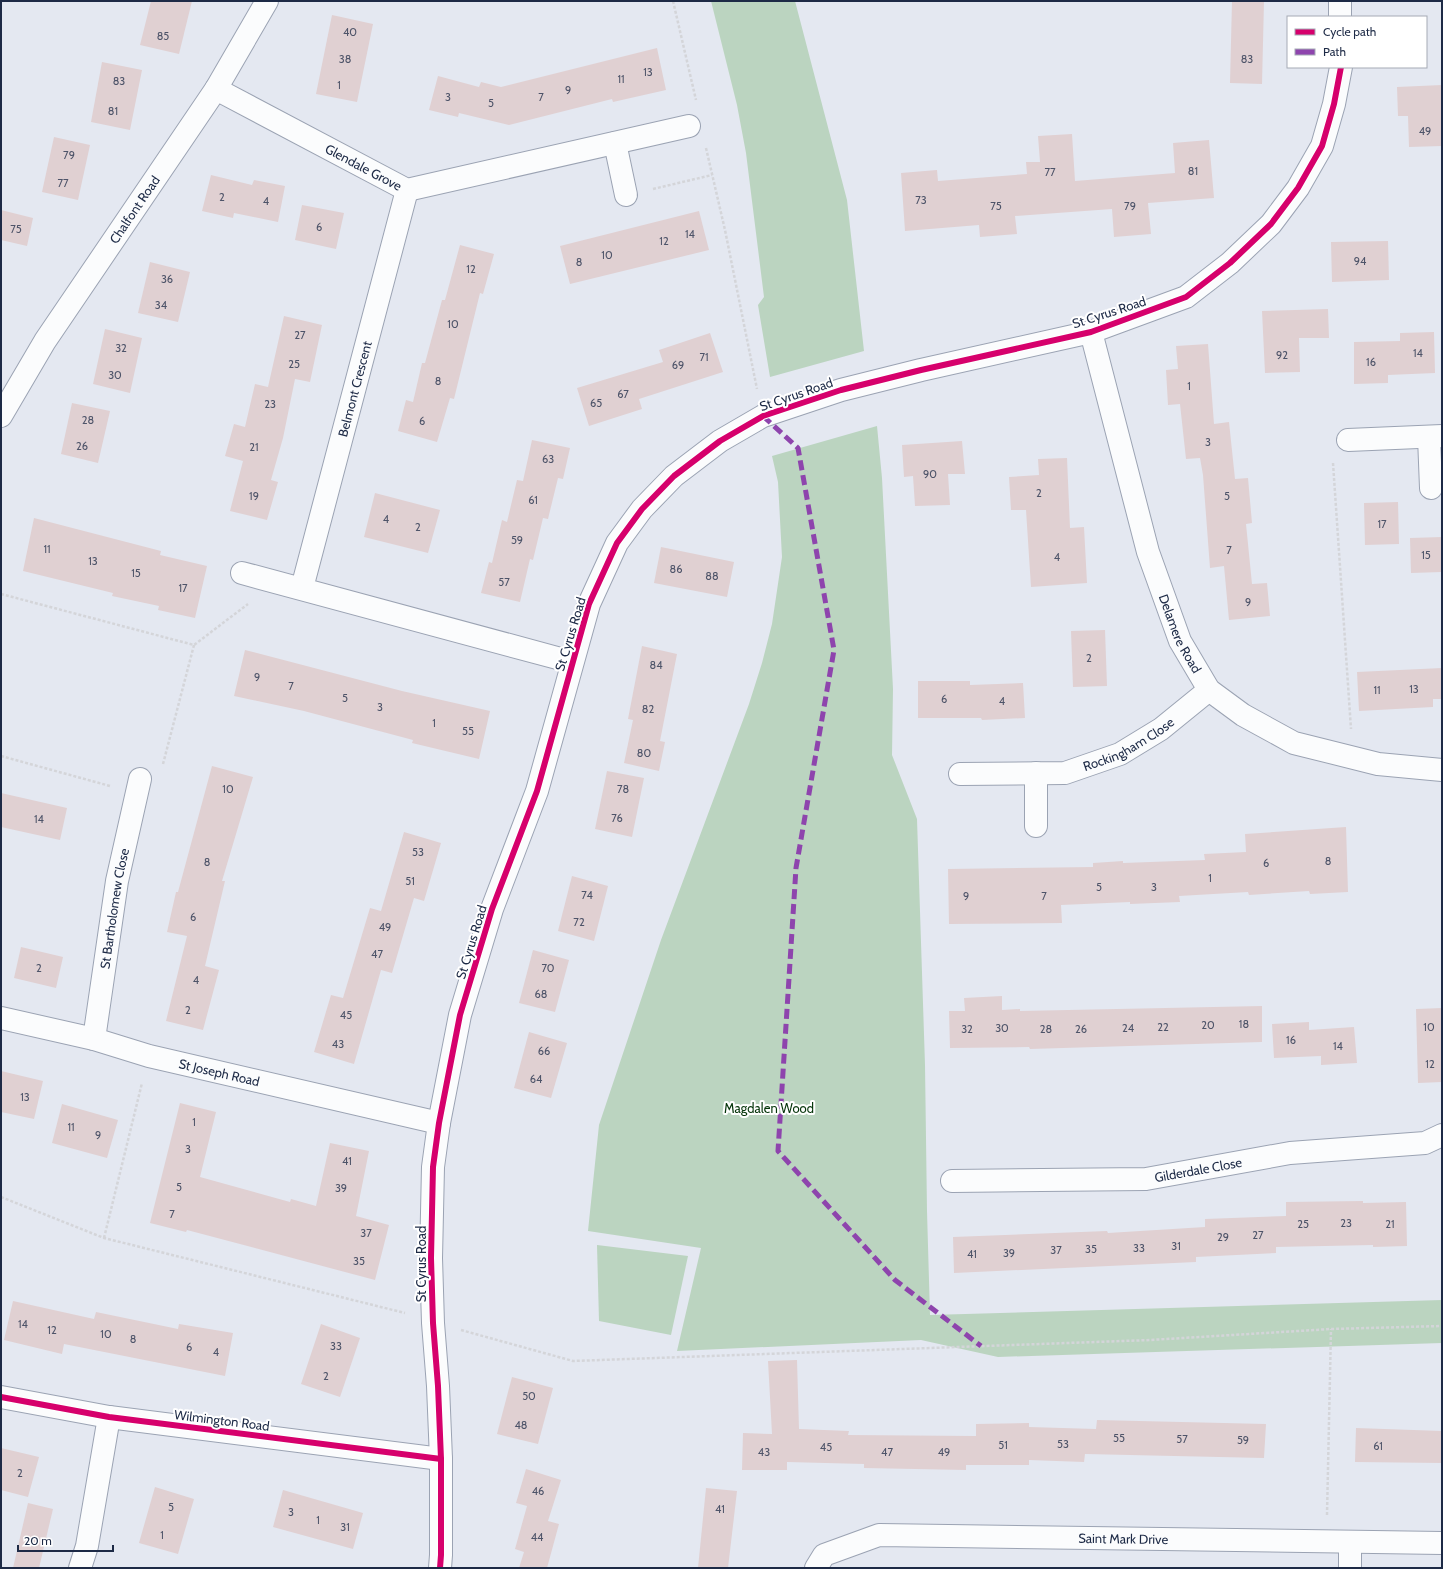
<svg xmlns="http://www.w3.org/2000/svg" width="1443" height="1569" font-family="Cabin,sans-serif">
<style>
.green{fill:#bbd4c0}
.building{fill:#e0d0d2}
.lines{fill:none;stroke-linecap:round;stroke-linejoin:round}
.street-casing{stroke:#9ba3b3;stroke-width:24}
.path{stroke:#d4d5d9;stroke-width:2.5;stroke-dasharray:3 2;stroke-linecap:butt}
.street{stroke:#fbfcfd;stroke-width:22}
.quiet{stroke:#8e44ad;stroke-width:5;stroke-dasharray:10 5;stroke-linecap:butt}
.cycleway-casing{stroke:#fff;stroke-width:8}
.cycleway{stroke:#d6006c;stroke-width:6}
.labels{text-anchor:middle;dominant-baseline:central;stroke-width:4;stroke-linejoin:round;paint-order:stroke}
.number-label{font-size:11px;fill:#4e5469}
.street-label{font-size:13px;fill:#1d2a46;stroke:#fff}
.park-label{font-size:13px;fill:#043409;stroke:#fff}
</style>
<rect width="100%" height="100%" fill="#e4e8f1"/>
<g class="green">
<path d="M711,1H795L847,200L864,351L770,377L758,305L764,297L746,153L737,105Z"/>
<path d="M877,426L882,478L893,689L892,755L917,819L925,1065L927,1211L930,1315L1442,1300V1343L998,1357L921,1340L677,1351L701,1248L588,1231L599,1125L661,940L749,704L762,663L772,624L782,557L778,482L772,456Z"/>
<path d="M597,1245L688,1256L671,1335L599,1321Z"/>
</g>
<g class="building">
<path d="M151,1H192L179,54L140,45Z"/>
<path d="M1232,1H1264L1262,84L1230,83Z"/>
<path d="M332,15L373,24L357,102L316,94Z"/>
<path d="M657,48L666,90L613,102L612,99L509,125L459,113L458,117L429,110L438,76L479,87L481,82L501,87Z"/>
<path d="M102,62L142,70L130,130L91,122Z"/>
<path d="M1442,85V146L1409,147L1408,116H1398L1397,87Z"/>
<path d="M1072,134L1075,181L1175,173L1173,143L1209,140L1214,198L1148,203L1151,234L1114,237L1112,209L1015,216L1017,234L980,237L979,225L905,231L901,173L937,170L938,181L1027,174L1026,162H1040L1038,136Z"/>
<path d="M54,137L90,145L78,200L42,192Z"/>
<path d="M211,175L252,185L254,180L285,186L278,222L234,213L233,218L202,211Z"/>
<path d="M302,205L344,213L336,249L295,240Z"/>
<path d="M1,210L33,218L27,246L1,240Z"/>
<path d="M699,211L709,250L570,284L560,246Z"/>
<path d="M1388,241L1389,280L1332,282L1331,242Z"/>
<path d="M460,245L494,254L483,294L480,293L454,399L450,398L437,442L398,431L406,400L413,402L422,363H425L442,300H445Z"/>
<path d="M150,262L190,272L178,322L138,313Z"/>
<path d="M1328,309L1329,338H1299L1300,372L1265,373L1262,311Z"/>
<path d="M284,316L322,325L310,382L295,379L283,438L271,480L278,482L267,520L230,511L243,461L225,456L234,424L245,427L255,384L268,387Z"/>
<path d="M105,329L142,338L130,393L93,384Z"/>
<path d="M1434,332L1435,373L1388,375V383L1354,384V342L1400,341V333Z"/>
<path d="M710,333L723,372L639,399L642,409L589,426L577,388L663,362L659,350Z"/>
<path d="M1208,344L1214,424L1229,422L1235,479L1248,478L1252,523L1246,524L1252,584L1267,583L1270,616L1229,620L1224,566L1210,568L1203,475L1200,458L1186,459L1180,404L1168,405L1166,370L1178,369L1176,346Z"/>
<path d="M72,403L110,411L98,463L61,454Z"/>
<path d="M532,440L570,448L563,479L558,478L548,519L543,518L533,560L530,559L520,602L481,593L489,562L492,563L502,520L507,522L517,480L523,481Z"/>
<path d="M962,441L965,474H948L950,505L915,506L913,476L904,477L902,445Z"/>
<path d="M1067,458L1070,528L1084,527L1087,583L1031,587L1026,510H1011L1009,477L1039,475L1038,459Z"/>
<path d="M375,493L440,510L428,553L364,537Z"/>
<path d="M1398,502L1399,544L1365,545L1364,503Z"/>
<path d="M34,518L161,551L160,555L207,566L195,618L158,610L159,606L112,596L113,593L23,571Z"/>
<path d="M1442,537V572L1411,573L1410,538Z"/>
<path d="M661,547L734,562L727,597L654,583Z"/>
<path d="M1105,630L1107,686L1073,687L1071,631Z"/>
<path d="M642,646L677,654L660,741L665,742L659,771L624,763L633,720L628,719Z"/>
<path d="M245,650L402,691L490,711L479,759L412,743L413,740L304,711L234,696Z"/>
<path d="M1442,668V699H1433V707L1359,711L1357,672Z"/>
<path d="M918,681H970V685L1023,683L1025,718L982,720L981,718H918Z"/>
<path d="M212,766L253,777L222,881H225L205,966L219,970L203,1030L166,1021L187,936L167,932L176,892H178Z"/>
<path d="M607,771L644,778L632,837L595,829Z"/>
<path d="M1,793L67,808L60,840L1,827Z"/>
<path d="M1346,827L1348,892L1310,894L1309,891L1249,895L1248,892L1179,896L1180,902L1130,904V902L1061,905L1062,923L949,924L948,869L1093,867V863L1123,861V863L1205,860L1204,854L1246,852L1245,834Z"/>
<path d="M404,832L441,843L424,901L414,898L392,973L381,970L354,1064L314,1052L331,995L343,998L370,908L381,911Z"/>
<path d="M572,876L608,886L594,941L558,931Z"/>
<path d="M21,947L63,957L56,988L14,978Z"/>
<path d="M533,950L569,960L555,1012L519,1003Z"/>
<path d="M1002,996V1010L1020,1009V1011L1262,1006V1042L1030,1049L1029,1047L950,1048L949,1011H965L964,998Z"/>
<path d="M1442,1008V1082L1418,1083L1416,1009Z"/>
<path d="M1309,1022V1030L1354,1027L1357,1063L1321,1065V1056L1274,1058L1272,1024Z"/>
<path d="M529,1032L567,1043L551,1098L514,1088Z"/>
<path d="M1,1071L43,1081L34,1119L1,1112Z"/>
<path d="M180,1103L216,1112L200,1177L290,1202L291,1199L316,1206L330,1143L369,1151L356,1216L389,1225L375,1280L187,1230L186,1232L150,1223Z"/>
<path d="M62,1104L118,1120L107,1158L52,1143Z"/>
<path d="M1363,1201V1203L1406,1202L1407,1246L1373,1247V1245L1276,1247V1253L1196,1257V1262L954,1273L953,1237L1107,1231L1108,1233L1205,1227V1219L1286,1216V1202Z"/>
<path d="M13,1301L94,1319L96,1312L178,1329L179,1324L233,1333L225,1376L64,1344L62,1354L4,1340Z"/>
<path d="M321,1324L360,1338L340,1397L301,1384Z"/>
<path d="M797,1360L799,1429L849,1431L848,1435L976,1436V1424L1029,1423V1427L1096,1429L1097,1420L1266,1424L1264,1458L1085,1454L1084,1462L1029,1460V1465H966V1470L864,1468V1464L787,1462V1470H742L743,1433L772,1434L768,1361Z"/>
<path d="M512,1377L553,1388L538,1444L497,1434Z"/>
<path d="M1356,1428L1442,1431V1463L1355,1462Z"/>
<path d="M1,1448L39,1457L28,1497L1,1490Z"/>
<path d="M526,1469L561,1480L548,1521L559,1524L547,1568H519L524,1552L515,1549L527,1506L516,1503Z"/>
<path d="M155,1487L194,1499L178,1554L139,1543Z"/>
<path d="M706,1488L737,1491L728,1568H698Z"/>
<path d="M283,1490L363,1513L353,1549L273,1527Z"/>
<path d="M28,1503L53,1509L39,1568H13Z"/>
</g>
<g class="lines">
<g class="street-casing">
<g id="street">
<path d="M1340,1V17"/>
<path id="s1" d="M216,89L407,190L689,126"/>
<path d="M615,143L626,195"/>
<path id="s2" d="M1091,332L1148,552L1180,641L1209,690L1243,715L1294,743L1378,764L1442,770"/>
<path id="s3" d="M1,416L45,341L216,89L267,1"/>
<path d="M1429,437L1431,488"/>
<path d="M1348,440L1442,436"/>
<path d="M242,573L572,662"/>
<path id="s4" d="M302,588L407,190"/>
<path d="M1036,773V826"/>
<path id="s5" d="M960,774L1065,773L1120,754L1161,729L1209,690"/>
<path id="s6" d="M1,1018L94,1039L149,1056L439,1123"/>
<path id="s7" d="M94,1039L117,881L140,779"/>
<path id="s8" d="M952,1181L1146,1179L1290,1153L1425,1143L1442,1135"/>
<path d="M1,1397L109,1417L441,1459"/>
<path d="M1350,1542V1568"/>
<path d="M80,1568L87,1546L109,1417"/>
<path d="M440,1568L441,1555V1459L438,1386L433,1323L431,1258L433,1167L439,1123L460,1015L492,909L537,791L589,604L617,543L642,509L674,476L720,441L763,416L841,390L921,370L1091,332L1186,297L1230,263L1271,224L1298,188L1322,146L1334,104L1341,67"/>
<path id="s9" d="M816,1568L824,1555L879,1535L1442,1543"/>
</g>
</g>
<g class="path">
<path d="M673,1L696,100"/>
<path d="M706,148L725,230L757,389"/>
<path d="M653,189L712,175"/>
<path d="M1333,463L1351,729"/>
<path d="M1,594L194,645L248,604"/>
<path d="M1,756L110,786"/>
<path d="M163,764L194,645"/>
<path d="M1,1197L104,1238L405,1313"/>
<path d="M104,1238L142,1083"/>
<path d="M461,1330L573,1361L1150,1340L1331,1329L1442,1326"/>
<path d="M1327,1515L1331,1329"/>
</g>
<use href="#street" class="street"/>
<path class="quiet" d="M763,416L798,448L834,650L796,868L778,1151L895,1280L981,1346"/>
<g class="cycleway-casing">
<g id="cycleway">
<path d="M1,1397L109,1417L441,1459"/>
<path d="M440,1568L441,1555V1459L438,1386L433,1323L431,1258L433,1167L439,1123L460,1015L492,909L537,791L589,604L617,543L642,509L674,476L720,441L763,416L841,390L921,370L1091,332L1186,297L1230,263L1271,224L1298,188L1322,146L1334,104L1341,67"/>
</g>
</g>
<use href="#cycleway" class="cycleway"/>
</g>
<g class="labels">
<g class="number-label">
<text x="350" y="32">40</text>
<text x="163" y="36">85</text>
<text x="345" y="59">38</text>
<text x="1247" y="59">83</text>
<text x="648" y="72">13</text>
<text x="621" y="79">11</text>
<text x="119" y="81">83</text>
<text x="339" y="85">1</text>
<text x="568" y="90">9</text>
<text x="448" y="97">3</text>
<text x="541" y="97">7</text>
<text x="491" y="103">5</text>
<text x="113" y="111">81</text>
<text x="1425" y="131">49</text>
<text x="69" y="155">79</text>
<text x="1193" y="171">81</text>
<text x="1050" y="172">77</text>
<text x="63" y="183">77</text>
<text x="222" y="197">2</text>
<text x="921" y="200">73</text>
<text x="266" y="201">4</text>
<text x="996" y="206">75</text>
<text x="1130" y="206">79</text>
<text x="319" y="227">6</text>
<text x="16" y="229">75</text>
<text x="690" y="234">14</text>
<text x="664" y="241">12</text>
<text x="607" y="255">10</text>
<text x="1360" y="261">94</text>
<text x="579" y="262">8</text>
<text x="471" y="269">12</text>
<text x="167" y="279">36</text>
<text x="161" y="305">34</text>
<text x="453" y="324">10</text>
<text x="300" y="335">27</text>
<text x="121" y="348">32</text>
<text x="1418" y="353">14</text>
<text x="1282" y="355">92</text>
<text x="704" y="357">71</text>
<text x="1371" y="362">16</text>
<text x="294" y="364">25</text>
<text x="678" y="365">69</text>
<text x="115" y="375">30</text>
<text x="438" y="381">8</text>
<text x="1189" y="386">1</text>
<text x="623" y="394">67</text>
<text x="596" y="403">65</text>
<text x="270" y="404">23</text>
<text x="88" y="420">28</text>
<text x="422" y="421">6</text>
<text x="1208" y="442">3</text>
<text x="82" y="446">26</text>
<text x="254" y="447">21</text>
<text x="548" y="459">63</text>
<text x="930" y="474">90</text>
<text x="1039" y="493">2</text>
<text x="254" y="496">19</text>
<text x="1227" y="496">5</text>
<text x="533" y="500">61</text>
<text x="386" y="519">4</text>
<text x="1382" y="524">17</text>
<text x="418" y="527">2</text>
<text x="517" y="540">59</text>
<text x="47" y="549">11</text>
<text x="1229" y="550">7</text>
<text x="1426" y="555">15</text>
<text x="1057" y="557">4</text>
<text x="93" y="561">13</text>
<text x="676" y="569">86</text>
<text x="136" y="573">15</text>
<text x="712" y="576">88</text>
<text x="504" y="582">57</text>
<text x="183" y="588">17</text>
<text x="1248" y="602">9</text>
<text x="1089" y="658">2</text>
<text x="656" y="665">84</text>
<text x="257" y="677">9</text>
<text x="291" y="686">7</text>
<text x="1414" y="689">13</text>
<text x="1377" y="690">11</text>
<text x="345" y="698">5</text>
<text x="944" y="699">6</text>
<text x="1002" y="701">4</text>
<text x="380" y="707">3</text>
<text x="648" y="709">82</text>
<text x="434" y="723">1</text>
<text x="468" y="731">55</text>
<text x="644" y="753">80</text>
<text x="228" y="789">10</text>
<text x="623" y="789">78</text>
<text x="617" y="818">76</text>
<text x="39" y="819">14</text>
<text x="418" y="852">53</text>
<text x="1328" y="861">8</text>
<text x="207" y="862">8</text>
<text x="1266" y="863">6</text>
<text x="1210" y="878">1</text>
<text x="410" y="881">51</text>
<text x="1099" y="887">5</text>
<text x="1154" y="887">3</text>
<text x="587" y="895">74</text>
<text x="966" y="896">9</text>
<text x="1044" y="896">7</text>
<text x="193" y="917">6</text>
<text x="579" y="922">72</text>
<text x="385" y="927">49</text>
<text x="377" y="954">47</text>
<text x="39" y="968">2</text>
<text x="548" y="968">70</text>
<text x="196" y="980">4</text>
<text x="541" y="994">68</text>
<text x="188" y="1010">2</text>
<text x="346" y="1015">45</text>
<text x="1244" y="1024">18</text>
<text x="1208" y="1025">20</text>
<text x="1163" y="1027">22</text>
<text x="1429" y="1027">10</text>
<text x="1002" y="1028">30</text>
<text x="1128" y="1028">24</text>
<text x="967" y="1029">32</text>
<text x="1046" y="1029">28</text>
<text x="1081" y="1029">26</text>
<text x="1291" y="1040">16</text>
<text x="338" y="1044">43</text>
<text x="1338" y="1046">14</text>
<text x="544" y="1051">66</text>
<text x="1430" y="1064">12</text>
<text x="536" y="1079">64</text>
<text x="25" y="1097">13</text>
<text x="194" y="1122">1</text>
<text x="71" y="1127">11</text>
<text x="98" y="1135">9</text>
<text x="188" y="1149">3</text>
<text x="347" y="1161">41</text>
<text x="179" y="1187">5</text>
<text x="341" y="1188">39</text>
<text x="172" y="1214">7</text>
<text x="1346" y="1223">23</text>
<text x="1303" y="1224">25</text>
<text x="1390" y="1224">21</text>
<text x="366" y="1233">37</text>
<text x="1258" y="1235">27</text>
<text x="1223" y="1237">29</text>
<text x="1176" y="1246">31</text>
<text x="1139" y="1248">33</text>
<text x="1091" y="1249">35</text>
<text x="1056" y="1250">37</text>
<text x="1009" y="1253">39</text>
<text x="972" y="1254">41</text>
<text x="359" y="1261">35</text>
<text x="23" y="1324">14</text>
<text x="52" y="1330">12</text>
<text x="106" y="1334">10</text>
<text x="133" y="1339">8</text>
<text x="336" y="1346">33</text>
<text x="189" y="1347">6</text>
<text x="216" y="1352">4</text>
<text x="326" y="1376">2</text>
<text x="529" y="1396">50</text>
<text x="521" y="1425">48</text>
<text x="1119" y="1438">55</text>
<text x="1182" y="1439">57</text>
<text x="1243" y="1440">59</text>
<text x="1063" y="1444">53</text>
<text x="1003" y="1445">51</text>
<text x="1378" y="1446">61</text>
<text x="826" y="1447">45</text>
<text x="764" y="1452">43</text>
<text x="887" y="1452">47</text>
<text x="944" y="1452">49</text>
<text x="20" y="1473">2</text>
<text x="538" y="1491">46</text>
<text x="171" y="1507">5</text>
<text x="720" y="1509">41</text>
<text x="291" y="1512">3</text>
<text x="318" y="1520">1</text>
<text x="345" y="1527">31</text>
<text x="162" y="1535">1</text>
<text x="537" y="1537">44</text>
</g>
<g class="street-label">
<text stroke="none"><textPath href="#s1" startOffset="167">Glendale Grove</textPath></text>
<text stroke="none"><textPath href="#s3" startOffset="246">Chalfont Road</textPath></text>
<text transform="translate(1109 312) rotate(-18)">St Cyrus Road</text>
<text stroke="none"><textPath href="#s4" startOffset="206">Belmont Crescent</textPath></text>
<text transform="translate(796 394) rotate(-19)">St Cyrus Road</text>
<text stroke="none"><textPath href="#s2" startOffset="315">Delamere Road</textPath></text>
<text transform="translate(570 634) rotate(-73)">St Cyrus Road</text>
<text stroke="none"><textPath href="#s5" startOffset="175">Rockingham Close</textPath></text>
<text stroke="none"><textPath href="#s7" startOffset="132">St Bartholomew Close</textPath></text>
<text transform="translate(471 942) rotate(-73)">St Cyrus Road</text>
<text stroke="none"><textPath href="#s6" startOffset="225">St Joseph Road</textPath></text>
<text stroke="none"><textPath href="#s8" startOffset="247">Gilderdale Close</textPath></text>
<text transform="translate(421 1264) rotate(-90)">St Cyrus Road</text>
<text transform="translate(222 1420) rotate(7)">Wilmington Road</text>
<text stroke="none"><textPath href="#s9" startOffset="318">Saint Mark Drive</textPath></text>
</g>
<g class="park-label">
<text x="769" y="1108">Magdalen Wood</text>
</g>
</g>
<rect width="1443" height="1569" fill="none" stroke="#1d2a46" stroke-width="4"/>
<rect x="1287" y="16" width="140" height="52" fill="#ffffff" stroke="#a5aab5"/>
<rect x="1295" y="29" width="20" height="6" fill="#d6006c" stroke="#a5aab5"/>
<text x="1323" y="36" font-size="12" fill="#1d2a46">Cycle path</text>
<rect x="1295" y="49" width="20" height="6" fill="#8e44ad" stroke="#a5aab5"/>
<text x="1323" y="56" font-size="12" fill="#1d2a46">Path</text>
<path d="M18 1545v6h95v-6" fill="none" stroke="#1d2a46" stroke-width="2"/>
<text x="24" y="1545" font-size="12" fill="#1d2a46" stroke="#ffffff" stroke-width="3" paint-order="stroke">20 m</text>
</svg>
